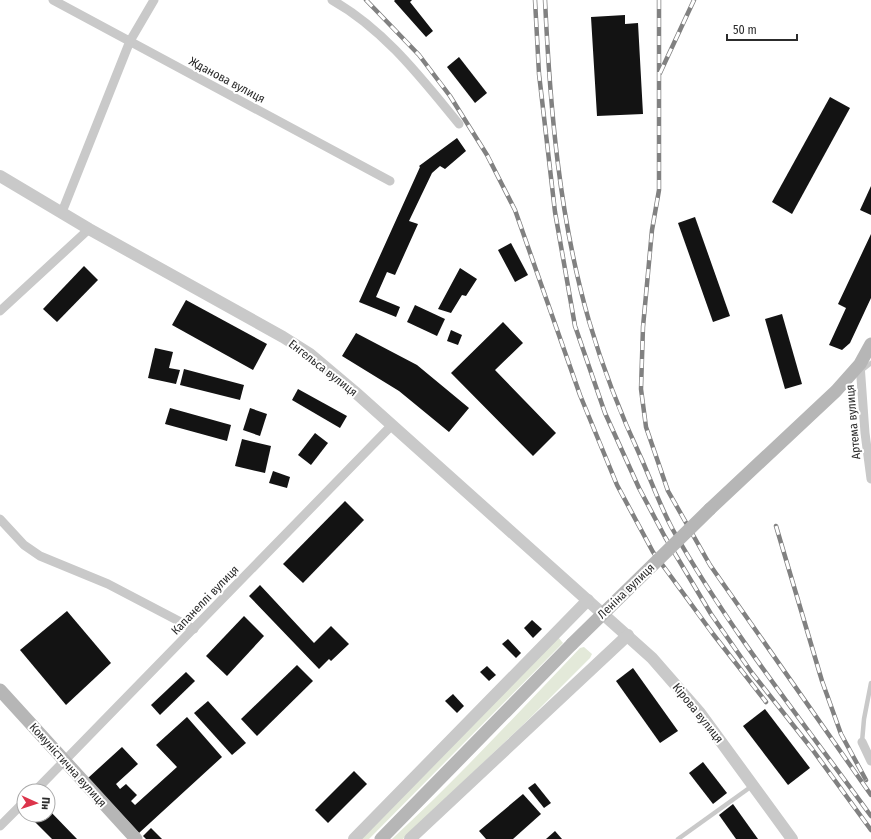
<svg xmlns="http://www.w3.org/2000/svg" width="871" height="839" font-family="'Fira Sans Condensed',sans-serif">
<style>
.green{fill:#e3e9d9}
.building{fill:#131313}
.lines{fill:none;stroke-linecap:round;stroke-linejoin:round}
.service{stroke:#c9c9c9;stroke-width:4.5}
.minor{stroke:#c9c9c9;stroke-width:9}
.tertiary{stroke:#c9c9c9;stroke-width:12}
.secondary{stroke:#b6b6b6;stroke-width:13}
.rail-casing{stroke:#818181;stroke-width:4.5}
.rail{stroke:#fff;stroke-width:3;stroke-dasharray:9;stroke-linecap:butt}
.secondary-bridge{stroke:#b6b6b6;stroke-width:13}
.labels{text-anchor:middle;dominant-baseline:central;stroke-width:4;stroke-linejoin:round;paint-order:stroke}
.street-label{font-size:12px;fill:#2c2c2c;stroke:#fff}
</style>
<rect width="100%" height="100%" fill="#fff"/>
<g class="green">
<path d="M558,637L563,643L369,839H360Z"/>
<path d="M584,647L592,654L590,658L529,719L403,839H392C458,778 518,713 580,648Z"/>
</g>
<g class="building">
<path d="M395,0H412L410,2L433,31L426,37L394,1Z"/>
<path d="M625,15V24L638,23L643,114L597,116L591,17Z"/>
<path d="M459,57L487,93L475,103L447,67Z"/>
<path d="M830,97L850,108L792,214L772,202Z"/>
<path d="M457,138L466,151L445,169L440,166L432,173L409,221L418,224L395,275L387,272L376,297L400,307L396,317L359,302L420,167L419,166Z"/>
<path d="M871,186V215L860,210Z"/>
<path d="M695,217L730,316L713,322L678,223Z"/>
<path d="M871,234V298L850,343L842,350L829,345L846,308L838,304Z"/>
<path d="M511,243L528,275L515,282L498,250Z"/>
<path d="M84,266L98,280L57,322L43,309Z"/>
<path d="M460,268L477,279L466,296L462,295L451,313L438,309Z"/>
<path d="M186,300L267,344L253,370L172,325Z"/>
<path d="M415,305L445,319L437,336L407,322Z"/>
<path d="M782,314L802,384L785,389L765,319Z"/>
<path d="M503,322L523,343L495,370L556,433L533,456L451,373Z"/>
<path d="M451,330L462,335L458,345L447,341Z"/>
<path d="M356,333L417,365L469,408L449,432L399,391L342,356Z"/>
<path d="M155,348L173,352L169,368L180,370L176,384L148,378Z"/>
<path d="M184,369L244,385L240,400L180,385Z"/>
<path d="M298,389L347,416L340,428L292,400Z"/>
<path d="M170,408L231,425L227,441L165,424Z"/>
<path d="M250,408L267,414L260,436L243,430Z"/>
<path d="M315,433L328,443L311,465L298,455Z"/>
<path d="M242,439L271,446L265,473L235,466Z"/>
<path d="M273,471L290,477L287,488L269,483Z"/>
<path d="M345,501L364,520L303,583L283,564Z"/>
<path d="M260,585L314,643L331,626L349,644L331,661L329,659L319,669L249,596Z"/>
<path d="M67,611L111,663L66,705L20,650Z"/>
<path d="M244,616L264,636L227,676L206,656Z"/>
<path d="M532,620L542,629L533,638L524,628Z"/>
<path d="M508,639L521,653L516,658L502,644Z"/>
<path d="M297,665L313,681L257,736L241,719Z"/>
<path d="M487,666L496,675L489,681L480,672Z"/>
<path d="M633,668L678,731L660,743L616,681Z"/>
<path d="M186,672L195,681L160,715L151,705Z"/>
<path d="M453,694L464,706L457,713L445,701Z"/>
<path d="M208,701L246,743L232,755L194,713Z"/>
<path d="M765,709L810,768L788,785L743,726Z"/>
<path d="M187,717L222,757L139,833L88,778L122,747L138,764L116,784L120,789L126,784L137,795L131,801L135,805L177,767L156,745Z"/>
<path d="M703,762L727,793L713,804L689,773Z"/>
<path d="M354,771L367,784L328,823L315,810Z"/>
<path d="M535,783L551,803L544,808L528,788Z"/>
<path d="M523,794L541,814L513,839H486L479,831Z"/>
<path d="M733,804L758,839H736L719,815Z"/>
<path d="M48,809L77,839H52L34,821L40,815H48Z"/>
<path d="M151,828L162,839H146L143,836Z"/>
<path d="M555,831L562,839H546Z"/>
</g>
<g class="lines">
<g class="service">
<path d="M861,371L871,363"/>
<path d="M862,742L864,719L871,683"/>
<path d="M678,839L752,786"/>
</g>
<g class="minor">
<path d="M53,0L390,181"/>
<path d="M332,0C384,29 422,79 459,124"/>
<path d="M62,212L130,41L154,0"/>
<path d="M0,311L89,229"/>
<path d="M860,364L865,433L871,479"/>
<path d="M0,519L24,545L40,556L108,584L194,629"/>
<path d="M862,742L871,761"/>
<path d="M35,791L392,425"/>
<path d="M0,826L24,802"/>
</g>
<g class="tertiary">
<path d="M0,176L89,229L283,337L310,354L355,392L652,658L700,713L792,839"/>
<path d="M354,839L588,600"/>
<path d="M410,839L628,635"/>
</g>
<g class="secondary">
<path d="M710,509L836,391L860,364L871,344"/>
<path d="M0,690L136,839"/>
<path d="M381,839L572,644"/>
</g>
<g class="rail-casing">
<g id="rail">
<path d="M366,0L419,55L450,96L487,155L515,210L580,395L617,485L653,552L713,634L766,702"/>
<path d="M535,0L539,74L555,212L575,326L605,413L639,488L665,537L711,614L752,673L812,749L871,830"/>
<path d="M545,0C550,107 559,217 589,321C603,369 621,415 642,460C652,483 661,508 673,530C730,631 803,722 871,816"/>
<path d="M659,0V190L652,230L643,327L641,389L646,427L668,491L710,565L871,795"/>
<path d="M660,73L694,0"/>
<path d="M776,526L822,681L841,734L866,780"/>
</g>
</g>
<use href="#rail" class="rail"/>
<path class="secondary-bridge" d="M572,644L710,509"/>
</g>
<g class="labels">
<g class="street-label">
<text transform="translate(227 80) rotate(28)">Жданова вулиця</text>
<text transform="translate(323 368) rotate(38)">Енгельса вулиця</text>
<text transform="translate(853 422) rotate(-95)">Артема вулиця</text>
<text transform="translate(626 591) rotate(-44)">Леніна вулиця</text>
<text transform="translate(205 600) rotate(-46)">Капанеллі вулиця</text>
<text transform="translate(698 713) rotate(51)">Кірова вулиця</text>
<text transform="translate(68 765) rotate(48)">Комуністична вулиця</text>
</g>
</g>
<g transform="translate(36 803) rotate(93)"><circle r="19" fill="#ffffff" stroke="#ababab"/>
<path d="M0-3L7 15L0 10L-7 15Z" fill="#dc344b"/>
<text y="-6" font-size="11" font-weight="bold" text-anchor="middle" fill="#2c2c2c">Пн</text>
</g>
<path d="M727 34v6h70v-6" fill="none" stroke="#2c2c2c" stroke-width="2"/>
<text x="733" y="34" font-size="12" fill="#2c2c2c" stroke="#ffffff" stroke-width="3" paint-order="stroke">50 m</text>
</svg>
